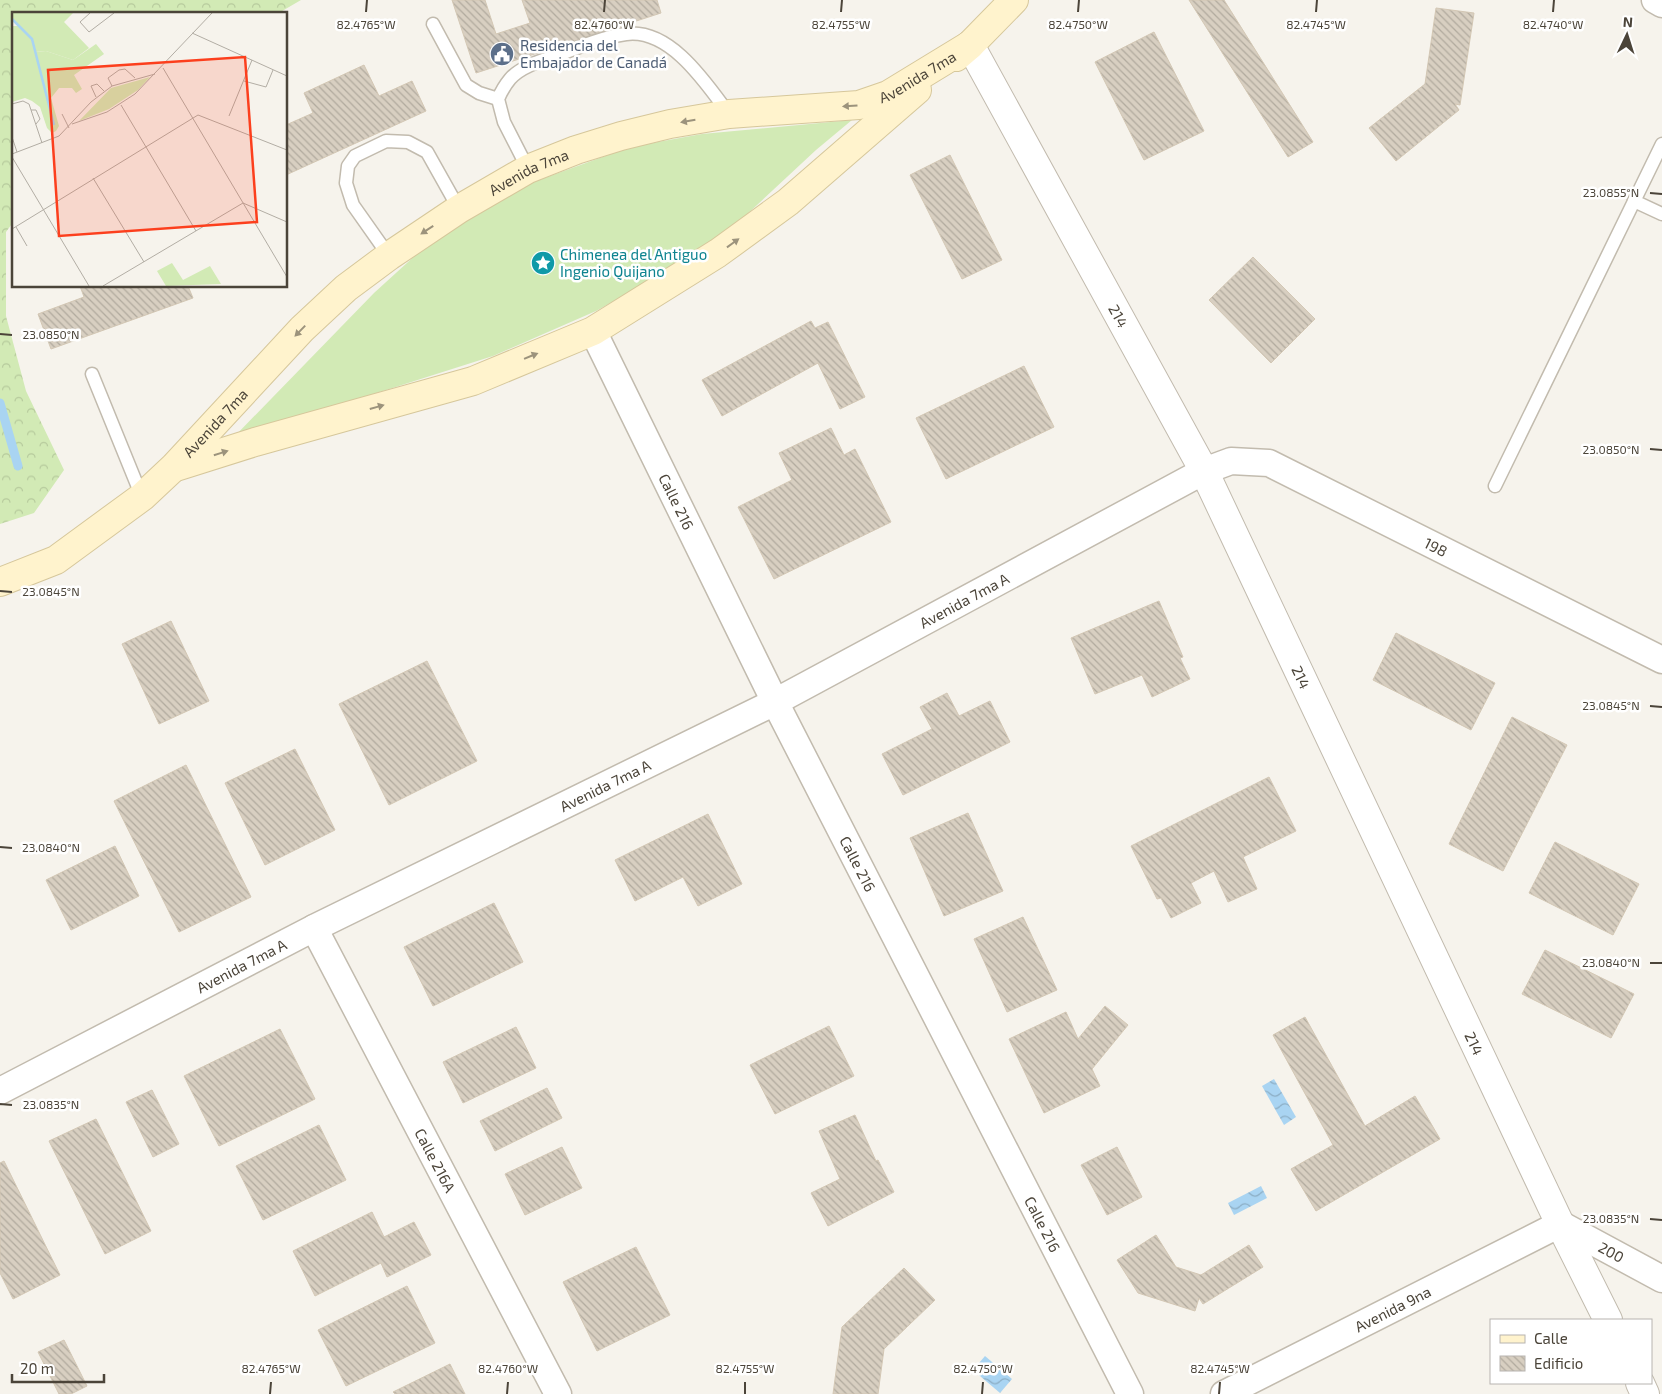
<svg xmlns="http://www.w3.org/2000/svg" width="1662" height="1394" font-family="'Exo 2',sans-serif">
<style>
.grass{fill:#d2eab5}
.forest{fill:url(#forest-crowns)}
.water{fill:url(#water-waves)}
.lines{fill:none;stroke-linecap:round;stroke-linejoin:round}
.stream{stroke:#a9d4f2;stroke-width:9}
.building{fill:url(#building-back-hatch);stroke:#d3c7b4}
.service-casing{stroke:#c2bbae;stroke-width:15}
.minor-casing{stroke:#c2bbae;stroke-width:29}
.tertiary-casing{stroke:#c2bbae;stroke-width:30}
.secondary-casing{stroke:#d6c79b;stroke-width:30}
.service{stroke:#fff;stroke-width:12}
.minor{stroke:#fff;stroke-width:26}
.tertiary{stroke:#fff;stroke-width:28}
.secondary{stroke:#fff3cd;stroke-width:28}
.oneway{fill:#9c937c}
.ticks{fill:none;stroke:#4b4439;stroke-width:2}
.labels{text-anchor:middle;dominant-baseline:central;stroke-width:5;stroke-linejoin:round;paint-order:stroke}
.service-label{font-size:15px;fill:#4e5e75;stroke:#fff;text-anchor:start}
.street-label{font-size:15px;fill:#4b4439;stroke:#fff}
.culture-label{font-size:15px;fill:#0d838f;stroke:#fff;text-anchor:start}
.inset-river{fill:none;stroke:#a9d4f2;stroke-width:2.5}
.inset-road{fill:none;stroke:#b2ada4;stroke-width:1}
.view{fill:#fc3f1d;fill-opacity:0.15;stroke:#fc3f1d;stroke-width:2.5}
.inset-edge{fill:none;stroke:#4b4439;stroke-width:2.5}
.ticks-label{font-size:12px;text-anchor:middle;fill:#4b4439;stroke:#fff;stroke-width:5;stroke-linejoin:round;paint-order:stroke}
</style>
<defs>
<pattern id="forest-crowns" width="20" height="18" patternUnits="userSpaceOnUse" patternTransform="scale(1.25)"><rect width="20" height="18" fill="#d2eab5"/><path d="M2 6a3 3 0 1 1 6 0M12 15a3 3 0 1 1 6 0" fill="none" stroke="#b6ca9c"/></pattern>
<pattern id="water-waves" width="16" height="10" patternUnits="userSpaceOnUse" patternTransform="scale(1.25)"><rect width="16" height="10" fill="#a9d4f2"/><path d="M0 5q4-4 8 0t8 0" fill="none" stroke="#8caec5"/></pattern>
<pattern id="building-back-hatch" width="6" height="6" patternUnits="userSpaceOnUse" patternTransform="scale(1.25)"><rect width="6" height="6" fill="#d8cfc1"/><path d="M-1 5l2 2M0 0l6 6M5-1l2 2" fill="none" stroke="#b1aa9e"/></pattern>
</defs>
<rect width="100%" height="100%" fill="#f6f3ec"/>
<path class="grass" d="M852,120L816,150L742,219L671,269L596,311L493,356L232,439L374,293L419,252L461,220L517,188L630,147L702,134Z"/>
<path class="forest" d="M0,0H301L277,14H14V221L6,232V316L26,391L64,470L34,513L0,524Z"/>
<g class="water">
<path d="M1274,1079L1296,1117L1284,1125L1262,1086Z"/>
<path d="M1261,1186L1267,1198L1234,1215L1228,1203Z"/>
<path d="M985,1356L1012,1379L1000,1393L973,1370Z"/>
</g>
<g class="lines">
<path class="stream" d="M0,403L18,466"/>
</g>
<g class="building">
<path d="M452,0H485L496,34L530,23L522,0H657L661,13L476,73Z"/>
<path d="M1189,0H1224L1313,142L1288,157Z"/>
<path d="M1436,8L1474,13L1460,105L1455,104L1459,110L1396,161L1369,128L1425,84Z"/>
<path d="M1154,32L1204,131L1144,160L1095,62Z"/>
<path d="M364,65L379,96L412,81L426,111L286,175V125L313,113L304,93Z"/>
<path d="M950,155L1002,260L962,279L910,175Z"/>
<path d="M1253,257L1315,319L1271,363L1209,300Z"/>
<path d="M80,286H188L193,298L51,349L38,314L84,297Z"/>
<path d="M811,321L815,328L828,322L865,397L840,409L818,363L722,416L702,380Z"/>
<path d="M1024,366L1054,427L946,479L916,418Z"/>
<path d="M831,428L844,455L855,449L891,522L774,579L738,507L792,480L779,453Z"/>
<path d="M1159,601L1183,657L1180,658L1190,679L1152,697L1142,675L1095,694L1071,638Z"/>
<path d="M171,621L209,701L159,724L122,644Z"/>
<path d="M1396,633L1495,683L1471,730L1373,680Z"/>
<path d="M427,661L477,761L389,805L339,704Z"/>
<path d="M947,693L959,716L990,701L1010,742L903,795L882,754L932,729L920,707Z"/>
<path d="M1512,717L1567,745L1503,871L1449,844Z"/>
<path d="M295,749L335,830L265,865L225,783Z"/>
<path d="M186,765L251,897L179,932L114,801Z"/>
<path d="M1269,777L1296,831L1243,857L1257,889L1228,902L1214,871L1191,883L1201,903L1171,918L1161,898L1157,899L1131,846Z"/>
<path d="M968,813L1003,891L944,916L910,838Z"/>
<path d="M708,814L742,884L698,906L683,877L635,901L615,860Z"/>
<path d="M1555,842L1639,884L1613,935L1529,893Z"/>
<path d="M115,846L139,896L71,930L46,880Z"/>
<path d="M494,903L523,962L433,1006L404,947Z"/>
<path d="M1023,917L1057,990L1007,1012L974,939Z"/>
<path d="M1545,950L1634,994L1611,1038L1522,994Z"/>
<path d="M1105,1006L1128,1025L1092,1069L1100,1086L1044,1113L1009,1039L1066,1012L1078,1039Z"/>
<path d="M1305,1017L1365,1126L1415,1096L1440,1139L1316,1211L1291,1169L1333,1145L1273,1035Z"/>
<path d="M829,1026L854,1076L775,1114L750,1065Z"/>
<path d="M516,1027L536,1068L463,1103L443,1062Z"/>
<path d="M280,1029L315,1099L219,1146L184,1076Z"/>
<path d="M547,1088L562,1118L495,1151L480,1121Z"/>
<path d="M152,1090L179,1144L153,1157L126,1102Z"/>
<path d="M855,1115L876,1161L878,1160L894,1192L828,1226L811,1193L840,1179L819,1131Z"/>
<path d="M96,1119L151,1231L105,1254L49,1141Z"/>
<path d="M319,1125L346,1180L263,1220L236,1166Z"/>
<path d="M562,1147L582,1188L525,1215L505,1174Z"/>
<path d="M1117,1147L1142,1197L1107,1215L1081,1165Z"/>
<path d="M4,1161L60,1275L13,1299L0,1273V1163Z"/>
<path d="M372,1212L384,1237L414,1222L431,1255L387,1277L381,1263L315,1296L293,1251Z"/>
<path d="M1156,1235L1176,1267L1201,1275L1249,1245L1263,1267L1203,1304L1199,1298L1195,1311L1138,1293L1117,1260Z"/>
<path d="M636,1247L670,1315L597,1351L563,1282Z"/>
<path d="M904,1268L935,1300L884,1349L878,1394H833L842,1327Z"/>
<path d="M407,1286L435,1343L346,1386L318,1330Z"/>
<path d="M64,1340L87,1386L71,1394H59L38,1352Z"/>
<path d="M450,1364L465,1394H395L393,1392Z"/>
</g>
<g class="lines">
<g class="service-casing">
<g id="service">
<path d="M433,24L466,85L479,93L498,99"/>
<path d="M528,169L504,122L498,99C501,92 505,85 510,79C522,65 547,59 564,53C584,45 604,37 626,34C670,28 706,83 729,114"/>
<path d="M1634,201L1662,214"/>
<path d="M389,256L353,205L346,183L348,166L355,156L386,141L408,142L427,152L459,209"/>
<path d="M92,374L142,497"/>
<path d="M1495,486L1662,144"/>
</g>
</g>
<g class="minor-casing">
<g id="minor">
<path d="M1655,0L1662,4"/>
<path id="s1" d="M593,331L775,702L1130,1394"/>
<path id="s2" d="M314,928L558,1394"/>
<path id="s3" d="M0,1091L314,928L775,702L1204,471L1231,461L1269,463L1662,660"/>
<path id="s4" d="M1224,1394L1560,1224L1662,1279"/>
</g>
</g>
<g class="tertiary-casing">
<g id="tertiary">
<path id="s5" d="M970,45L1204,471L1560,1224L1608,1320"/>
<path d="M1640,1383L1645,1394"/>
</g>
</g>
<g class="secondary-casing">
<g id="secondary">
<path d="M956,57L970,45L1014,0"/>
<path d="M176,467L255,442L473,381L593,331L718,253L788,202L917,90"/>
<path id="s6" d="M0,582L56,560L142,497L174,467L302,329L346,288L389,256L459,209L528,169L576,150L621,136L670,124L729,114L859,105L888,95L970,45"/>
</g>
</g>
<use href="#service" class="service"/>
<use href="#minor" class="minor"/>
<use href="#tertiary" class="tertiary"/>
<use href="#secondary" class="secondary"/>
</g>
<defs><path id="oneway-solid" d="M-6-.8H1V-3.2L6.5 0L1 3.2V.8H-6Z" transform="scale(1.25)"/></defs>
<g class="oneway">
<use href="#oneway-solid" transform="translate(850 106) rotate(176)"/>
<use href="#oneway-solid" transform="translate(688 121) rotate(170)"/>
<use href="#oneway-solid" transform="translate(427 230) rotate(147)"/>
<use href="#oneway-solid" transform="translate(733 243) rotate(-36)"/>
<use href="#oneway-solid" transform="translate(300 331) rotate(134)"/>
<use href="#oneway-solid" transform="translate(531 356) rotate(-22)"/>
<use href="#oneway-solid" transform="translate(377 407) rotate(-16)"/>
<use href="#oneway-solid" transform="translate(221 453) rotate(-17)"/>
</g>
<path class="ticks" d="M366,12L367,0M604,12L605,0M841,12L842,0M1078,12L1079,0M1316,12L1317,0M1553,12L1554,0M1650,193L1662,194M0,334L12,335M1650,449L1662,450M0,591L12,592M1650,706L1662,707M0,847L12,848M1650,963H1662M0,1104L12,1105M1650,1219L1662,1220M270,1394L271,1382M507,1394L508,1382M745,1394V1382M982,1394L983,1382M1219,1394L1220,1382"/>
<defs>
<g id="civic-disc" transform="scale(1.25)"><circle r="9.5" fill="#5c6f8a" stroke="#fff"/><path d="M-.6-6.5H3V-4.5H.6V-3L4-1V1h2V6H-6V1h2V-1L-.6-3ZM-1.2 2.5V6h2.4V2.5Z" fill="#fff"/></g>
<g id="sight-disc" transform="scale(1.25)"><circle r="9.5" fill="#0f9aa8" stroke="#fff"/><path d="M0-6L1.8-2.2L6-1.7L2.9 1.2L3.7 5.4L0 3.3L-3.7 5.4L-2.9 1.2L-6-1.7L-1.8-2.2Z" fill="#fff"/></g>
</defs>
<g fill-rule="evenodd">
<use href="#civic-disc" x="502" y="54"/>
<use href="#sight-disc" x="543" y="263"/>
</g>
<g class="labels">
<g class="service-label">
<text x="520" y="45">Residencia del<tspan x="520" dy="17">Embajador de Canadá</tspan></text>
</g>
<g class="street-label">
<text stroke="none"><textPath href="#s6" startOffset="1081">Avenida 7ma</textPath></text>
<text stroke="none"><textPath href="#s6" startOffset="676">Avenida 7ma</textPath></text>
<text stroke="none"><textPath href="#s5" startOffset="309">214</textPath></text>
<text stroke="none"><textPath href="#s6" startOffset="271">Avenida 7ma</textPath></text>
<text stroke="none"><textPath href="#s1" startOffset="190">Calle 216</textPath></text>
<text stroke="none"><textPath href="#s3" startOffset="1608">198</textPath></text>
<text stroke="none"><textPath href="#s3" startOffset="1082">Avenida 7ma A</textPath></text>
<text stroke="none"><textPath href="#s5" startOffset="714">214</textPath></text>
<text stroke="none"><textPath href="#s3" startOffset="678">Avenida 7ma A</textPath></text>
<text stroke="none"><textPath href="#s1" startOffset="595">Calle 216</textPath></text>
<text stroke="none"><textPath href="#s3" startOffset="272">Avenida 7ma A</textPath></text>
<text stroke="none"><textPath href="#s5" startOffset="1119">214</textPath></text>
<text stroke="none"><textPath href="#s2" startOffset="262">Calle 216A</textPath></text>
<text stroke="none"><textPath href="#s1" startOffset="1000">Calle 216</textPath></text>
<text stroke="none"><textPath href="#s4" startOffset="435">200</textPath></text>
<text stroke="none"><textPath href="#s4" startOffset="189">Avenida 9na</textPath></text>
</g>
<g class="culture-label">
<text x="560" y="254">Chimenea del Antiguo<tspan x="560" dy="17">Ingenio Quijano</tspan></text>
</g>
</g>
<g transform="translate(12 12)">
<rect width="275" height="275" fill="#f6f3ec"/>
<path d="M0,1H61L52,10L77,36L61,48L34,39L23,40L20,27L0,7ZM138,65L126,78L97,97L67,109L99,76Z" fill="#d2eab5"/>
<path d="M0,14H6L20,27L24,40L34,39L61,48L84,32L92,42L62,63L70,77L64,81L60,76H47L39,86L47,114L44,119L40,121L35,116L28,95L20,89L13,86L0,90ZM160,251L171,268L198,254L209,272L154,274L145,259Z" fill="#d2eab5"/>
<path class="inset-river" d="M0,7L20,27L42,113"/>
<path class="inset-road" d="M78,1L68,10L77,20L102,1M180,21L275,64M151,56L275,265M232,69L254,75L261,58M100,74L96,66L107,58L113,57L123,66M84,85L79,74L85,72L92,79M0,92L11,89L17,92L30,131M109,93L184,219M19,98H24L28,107L24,112M50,102L57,116M217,104L240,48M60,112L95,100L123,82L200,1M0,125L5,140M0,142L47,124L79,90L100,74L143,62M0,145L77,274M81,166L132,250M231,191L275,210M4,215L15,234M0,217L186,103L275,138M91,274L231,191"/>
<path class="view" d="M233,45L245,210L47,224L36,58Z"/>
<rect width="275" height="275" class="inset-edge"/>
</g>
<g class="ticks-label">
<text x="366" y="29">82.4765°W</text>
<text x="604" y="29">82.4760°W</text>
<text x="841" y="29">82.4755°W</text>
<text x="1078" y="29">82.4750°W</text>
<text x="1316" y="29">82.4745°W</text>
<text x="1553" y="29">82.4740°W</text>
<text x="1611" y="197">23.0855°N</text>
<text x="51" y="339">23.0850°N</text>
<text x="1611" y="454">23.0850°N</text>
<text x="51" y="596">23.0845°N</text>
<text x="1611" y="710">23.0845°N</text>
<text x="51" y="852">23.0840°N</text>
<text x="1611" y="967">23.0840°N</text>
<text x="51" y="1109">23.0835°N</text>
<text x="1611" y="1223">23.0835°N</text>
<text x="271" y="1373">82.4765°W</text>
<text x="508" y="1373">82.4760°W</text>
<text x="745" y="1373">82.4755°W</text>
<text x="983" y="1373">82.4750°W</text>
<text x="1220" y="1373">82.4745°W</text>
</g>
<rect x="1490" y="1319" width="162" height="65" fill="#ffffff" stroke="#b7b4b0"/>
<rect x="1500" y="1335" width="25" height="8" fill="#fff3cd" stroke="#b7b4b0"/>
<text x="1534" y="1344" font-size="15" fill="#4b4439">Calle</text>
<rect x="1500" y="1356" width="25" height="15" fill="url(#building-back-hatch)" stroke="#b7b4b0"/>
<text x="1534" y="1369" font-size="15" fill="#4b4439">Edificio</text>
<g transform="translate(1627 35) rotate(4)" stroke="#ffffff" stroke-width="4" paint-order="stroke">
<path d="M0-4L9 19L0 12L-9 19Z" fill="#4b4439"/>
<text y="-8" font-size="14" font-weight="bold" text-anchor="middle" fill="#4b4439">N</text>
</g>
<path d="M12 1374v8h92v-8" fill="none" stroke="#4b4439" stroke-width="2.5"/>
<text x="20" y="1374" font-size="15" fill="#4b4439" stroke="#ffffff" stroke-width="4" paint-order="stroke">20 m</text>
</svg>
